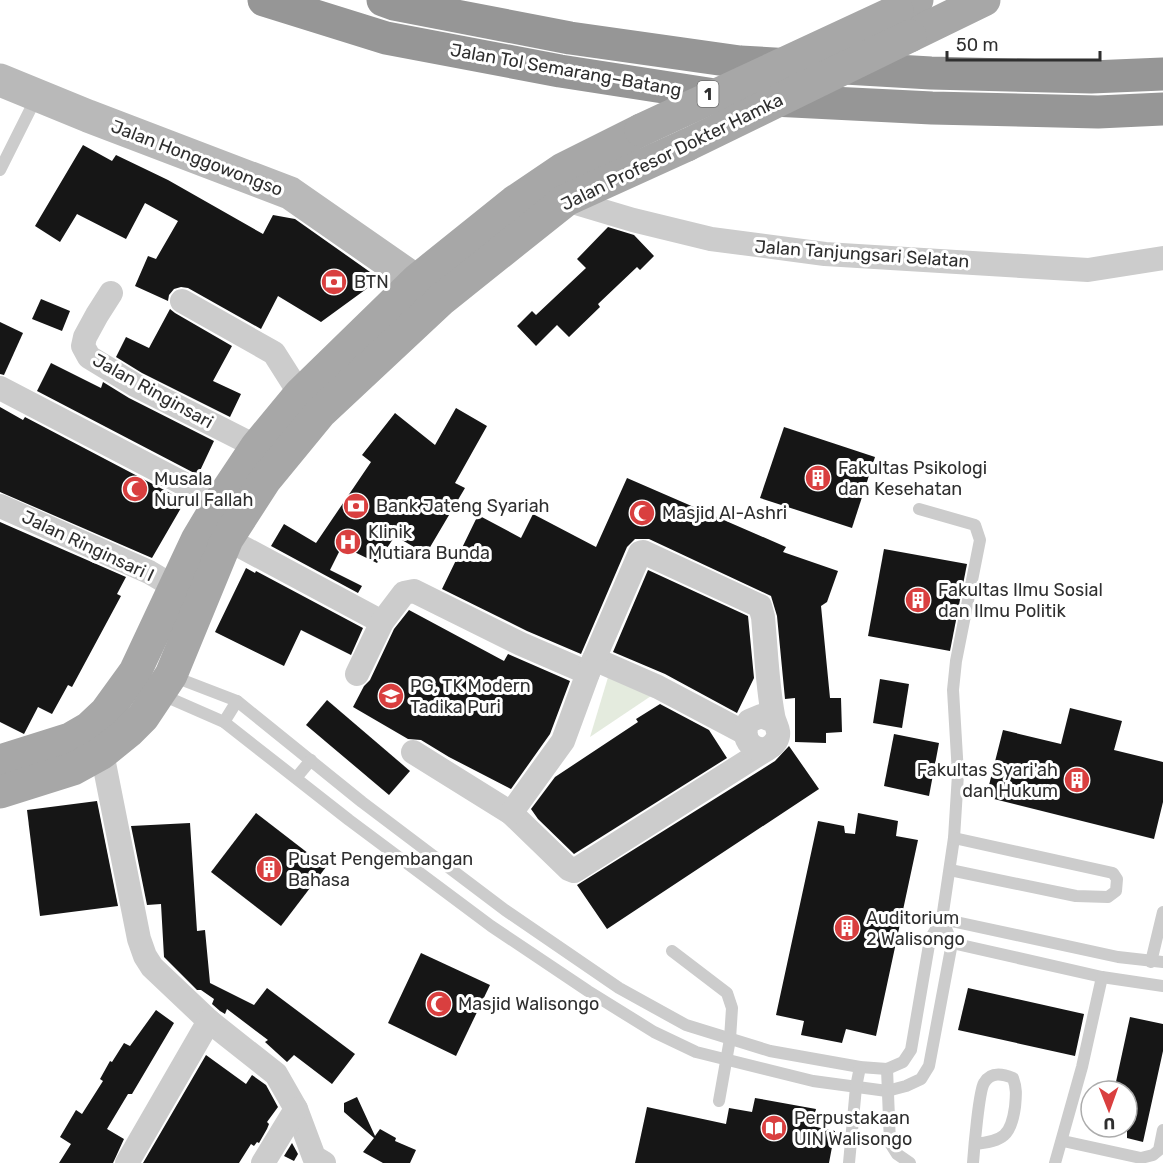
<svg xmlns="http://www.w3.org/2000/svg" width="1163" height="1163" font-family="Rubik,sans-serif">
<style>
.green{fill:#e4ebde}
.building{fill:#161616}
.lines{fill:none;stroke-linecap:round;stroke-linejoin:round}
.lane{stroke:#ccc;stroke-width:12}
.street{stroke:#ccc;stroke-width:24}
.secondary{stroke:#b9b9b9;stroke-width:33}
.primary{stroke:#a7a7a7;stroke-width:33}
.highway{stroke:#969696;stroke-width:33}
.primary-bridge{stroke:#a7a7a7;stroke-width:33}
.labels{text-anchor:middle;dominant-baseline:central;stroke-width:6;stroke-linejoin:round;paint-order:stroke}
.shield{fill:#fff;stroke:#6d6d6d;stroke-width:1.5}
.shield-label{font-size:16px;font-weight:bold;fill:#2f2f2f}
.street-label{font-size:18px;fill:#2f2f2f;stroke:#fff}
.poi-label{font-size:18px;fill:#2f2f2f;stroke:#fff;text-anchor:start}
</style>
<rect width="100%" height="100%" fill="#fff"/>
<path class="green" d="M609,674L657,692L590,737Z"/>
<g class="building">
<path d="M83,145L112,161L116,155L168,180L263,234L273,215L295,219L380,279L321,322L278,296L261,329L188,288L181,287L174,289L169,295L168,301L135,286L148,256L156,259L178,221L145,203L126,239L77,214L60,242L35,226Z"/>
<path d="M608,227L634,235L654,256L640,270L637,267L598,304L600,307L569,337L557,325L536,346L517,326L532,311L536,315L586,268L577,259Z"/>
<path d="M41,299L70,311L62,331L32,319Z"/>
<path d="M170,309L175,313L232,346L213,381L241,394L230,417L142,373L116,357L126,337L149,348Z"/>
<path d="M0,322L23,333L4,375L0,374Z"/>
<path d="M51,363L101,388L103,382L129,398L214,441L198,475L37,391Z"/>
<path d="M0,407L23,420L25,417L185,501L152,558L0,492Z"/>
<path d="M456,408L487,426L455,483L465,488L426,554L395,536L377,563L342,546L330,570L362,586L358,593L271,546L284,524L316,543L371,462L362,455L395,413L435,445Z"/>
<path d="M784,427L875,457L852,528L760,498Z"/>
<path d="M627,478L786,547L783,552L838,571L827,602L821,606L830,698H841L842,732L826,733V743L795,742V698L785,699L777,616L771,596L649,539H635L627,547L581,654L527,631L442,589L478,515L521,538L533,514L596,547Z"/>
<path d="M0,522L126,577L117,594L121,596L72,687L68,685L52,714L38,707L24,734L0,722Z"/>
<path d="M884,549L967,564L950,651L868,636Z"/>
<path d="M246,568L255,573L256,571L363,628L351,655L301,630L284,666L215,632Z"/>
<path d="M648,570L748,616L754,678L737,713L665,674L613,652Z"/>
<path d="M409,610L504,661L508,654L570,681L550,734L511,789L449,757L421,740L408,739L353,707L364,686L370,680L394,629Z"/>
<path d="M880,679L909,684L902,728L873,723Z"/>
<path d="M327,700L410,771L389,795L306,725Z"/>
<path d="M660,704L709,730L727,758L574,854L538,819L531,809L555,777L638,722L636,719Z"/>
<path d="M1070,708L1122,721L1114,750L1163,762V802L1154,839L986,797L1003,730L1061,744Z"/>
<path d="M894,734L939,743L929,796L884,786Z"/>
<path d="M789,746L819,789L607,929L577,885L775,761Z"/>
<path d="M97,801L118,906L40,916L27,810Z"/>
<path d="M256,813L326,867L281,926L211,872Z"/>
<path d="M858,813L898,821L896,836L918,840L876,1036L846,1029L842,1043L801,1035L804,1021L776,1015L818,821L844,826L845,833L855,834Z"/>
<path d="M190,823L197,931L205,930L210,983L254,1005L267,988L355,1054L332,1084L294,1055L287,1062L265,1042L268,1040L227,1009L225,1014L220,1011L212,1004L214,999L201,990H197L164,957L161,904L147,905L131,826Z"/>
<path d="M421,953L490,985L456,1056L388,1023Z"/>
<path d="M968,988L1084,1014L1075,1056L958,1030Z"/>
<path d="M156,1010L174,1023L132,1094H128L107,1129L124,1139L113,1163H59L71,1144L60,1137L76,1110L82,1114L103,1081L100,1079L110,1061L112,1062L124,1043L130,1046Z"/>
<path d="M1130,1017L1163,1024V1051L1143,1142L1127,1138V1091H1114Z"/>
<path d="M206,1055L246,1084L252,1075L266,1085L278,1107L267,1122L269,1124L267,1129L259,1143L257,1142L254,1146L251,1144L239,1163H143Z"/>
<path d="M357,1097L375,1136L380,1129L396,1138L395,1141L416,1150L410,1163H383L363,1152L374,1138L344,1112V1103Z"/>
<path d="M755,1098L816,1109L812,1126L835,1131L829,1163H635L647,1107L726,1124L729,1108L752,1112Z"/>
<path d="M292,1143L298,1154L294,1161L284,1156Z"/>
</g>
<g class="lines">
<g class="lane">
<path d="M0,170L37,96"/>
<path d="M172,676L237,701L362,802L505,910L619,988L686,1025L770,1051L860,1067L887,1069L903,1062L911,1050L930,939L942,919L1118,957L1163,962"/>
<path d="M160,694L224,722L349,820L491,926L588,991L654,1032L696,1052L813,1081L887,1091L906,1086L921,1079L929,1066L952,943L942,919L954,838L958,774L953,690L956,661L980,540L975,525L919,509"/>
<path d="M224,722L237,701"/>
<path d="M296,778L311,760"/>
<path d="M950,870L1076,896L1108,897L1116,891L1117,879L1113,873L954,838"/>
<path d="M952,943L1102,977L1163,986"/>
<path d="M672,951L727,993L732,1008L730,1039L719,1101"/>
<path d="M1151,962L1163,912"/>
<path d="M887,1069L890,1143L897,1154L910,1163"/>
<path d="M1063,1141L1141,1158L1153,1155L1159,1150L1163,1130"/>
<path d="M849,1163L856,1087L860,1067"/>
<path d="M973,1163C974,1149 979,1091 984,1083C991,1071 1003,1074 1013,1078C1017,1089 1016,1096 1015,1107C1011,1136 1003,1141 975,1144"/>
<path d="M1055,1163L1082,1067L1102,977"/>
</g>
<g class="street">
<path d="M566,200L633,220L711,239L825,254L1088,270L1163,258"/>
<path d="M111,293L97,315L85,337L83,346L89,357L135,385L271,454"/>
<path d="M182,301L274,353L300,394"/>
<path d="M0,388L232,509"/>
<path d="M0,506L149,572L176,588"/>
<path d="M227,539L382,622"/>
<path d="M594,659L658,687L745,733"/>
<path d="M357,674L382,622L404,593L414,591L521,644L588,673"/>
<path d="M413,752L511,813L569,869L574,871L767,749"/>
<path d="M102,753L139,939L145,956L152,967L209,1021L276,1074L296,1109L314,1157L324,1163"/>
<path d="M511,813L563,741L588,673L640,553L643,552L760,606L763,617C766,649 767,683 773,715C774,724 782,731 776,741C764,760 736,743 749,721L761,716L774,721"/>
<path d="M127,1163L209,1021"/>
<path d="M263,1163L296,1109"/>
</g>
<path class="secondary" d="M0,80L88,116L290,193L438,296"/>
<g class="primary">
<path d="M897,11L917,0"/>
<path d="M910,36L984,0"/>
<path d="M0,761L70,739L89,728L106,712L135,672L197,540L219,503L257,446L300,394L417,280L514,202L563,169L641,130"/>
<path d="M0,792L73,769L102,753L128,732L143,717L171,675L227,539L265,480L320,413L442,299L566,200L687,145"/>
</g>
<g class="highway">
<path d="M264,0L386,38L560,71L734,98L932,108L1098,112L1163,109"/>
<path d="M383,0L394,4L570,38L740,62L931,73L1091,77L1163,74"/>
</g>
<g class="primary-bridge">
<path d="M641,130L897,11"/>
<path d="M687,145L910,36"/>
</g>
</g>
<defs>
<g id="bank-disc" transform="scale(1.35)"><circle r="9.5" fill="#d93f3f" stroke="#fff"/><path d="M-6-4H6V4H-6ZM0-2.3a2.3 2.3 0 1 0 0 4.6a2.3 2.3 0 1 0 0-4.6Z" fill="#fff"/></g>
<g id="building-disc" transform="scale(1.35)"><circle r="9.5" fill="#d93f3f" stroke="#fff"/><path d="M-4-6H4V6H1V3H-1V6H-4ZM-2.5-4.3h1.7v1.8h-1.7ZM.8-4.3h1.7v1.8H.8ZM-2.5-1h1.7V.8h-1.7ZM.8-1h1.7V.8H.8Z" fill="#fff"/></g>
<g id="mosque-disc" transform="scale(1.35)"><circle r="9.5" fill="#d93f3f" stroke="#fff"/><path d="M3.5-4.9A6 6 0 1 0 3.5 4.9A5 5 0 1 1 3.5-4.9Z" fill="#fff"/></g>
<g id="hospital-disc" transform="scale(1.35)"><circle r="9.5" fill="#d93f3f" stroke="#fff"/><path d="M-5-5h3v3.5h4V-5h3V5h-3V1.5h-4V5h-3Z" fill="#fff"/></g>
<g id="school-disc" transform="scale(1.35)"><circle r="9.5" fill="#d93f3f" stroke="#fff"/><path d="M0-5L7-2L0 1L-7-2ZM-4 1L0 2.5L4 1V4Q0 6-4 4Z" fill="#fff"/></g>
<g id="library-disc" transform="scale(1.35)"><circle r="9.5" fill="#d93f3f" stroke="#fff"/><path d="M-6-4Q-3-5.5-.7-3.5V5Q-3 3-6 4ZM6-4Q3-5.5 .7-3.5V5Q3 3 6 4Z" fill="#fff"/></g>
</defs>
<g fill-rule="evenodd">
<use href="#bank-disc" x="334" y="282"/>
<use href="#building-disc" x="818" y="478"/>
<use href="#mosque-disc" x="135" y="489"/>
<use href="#bank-disc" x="356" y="506"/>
<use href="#mosque-disc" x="642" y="513"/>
<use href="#hospital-disc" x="348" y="542"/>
<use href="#building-disc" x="918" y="600"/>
<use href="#school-disc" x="391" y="696"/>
<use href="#building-disc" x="1077" y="780"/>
<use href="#building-disc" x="269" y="869"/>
<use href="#building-disc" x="847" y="928"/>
<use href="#mosque-disc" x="439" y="1004"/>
<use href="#library-disc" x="774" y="1128"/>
</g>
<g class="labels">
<rect class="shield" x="697.5" y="81" width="21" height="26" rx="4.5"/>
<g class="shield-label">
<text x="708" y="94">1</text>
</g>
<g class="street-label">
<text transform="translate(566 70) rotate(10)">Jalan Tol Semarang–Batang</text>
<text transform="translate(672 152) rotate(-26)">Jalan Profesor Dokter Hamka</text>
<text transform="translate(197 158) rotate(21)">Jalan Honggowongso</text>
<text transform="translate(862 254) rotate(4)">Jalan Tanjungsari Selatan</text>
<text transform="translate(153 391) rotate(29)">Jalan Ringinsari</text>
<text transform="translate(88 546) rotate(25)">Jalan Ringinsari I</text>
</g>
<g class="poi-label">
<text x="354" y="282">BTN</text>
<text x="838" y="468">Fakultas Psikologi<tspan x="838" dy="21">dan Kesehatan</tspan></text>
<text x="154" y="479">Musala<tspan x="154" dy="21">Nurul Fallah</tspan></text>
<text x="376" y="506">Bank Jateng Syariah</text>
<text x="662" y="513">Masjid Al-Ashri</text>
<text x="368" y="532">Klinik<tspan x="368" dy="21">Mutiara Bunda</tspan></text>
<text x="938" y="590">Fakultas Ilmu Sosial<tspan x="938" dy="21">dan Ilmu Politik</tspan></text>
<text x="410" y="686">PG, TK Modern<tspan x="410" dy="21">Tadika Puri</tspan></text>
<text x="1058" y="770" text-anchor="end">Fakultas Syari'ah<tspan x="1058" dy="21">dan Hukum</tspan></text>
<text x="288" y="859">Pusat Pengembangan<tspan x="288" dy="21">Bahasa</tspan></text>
<text x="866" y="918">Auditorium<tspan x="866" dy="21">2 Walisongo</tspan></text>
<text x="458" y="1004">Masjid Walisongo</text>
<text x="794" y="1118">Perpustakaan<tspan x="794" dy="21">UIN Walisongo</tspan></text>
</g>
</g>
<g transform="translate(1109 1109) rotate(179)"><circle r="28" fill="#ffffff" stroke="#acacac" stroke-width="1.5"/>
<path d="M0-4.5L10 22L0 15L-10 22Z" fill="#d93f3f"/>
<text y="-9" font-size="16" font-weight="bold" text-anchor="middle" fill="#2f2f2f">U</text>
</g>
<path d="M947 51v9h153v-9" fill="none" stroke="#2f2f2f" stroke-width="3"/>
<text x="956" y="51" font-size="18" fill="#2f2f2f" stroke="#ffffff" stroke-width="4.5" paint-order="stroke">50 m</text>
</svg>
